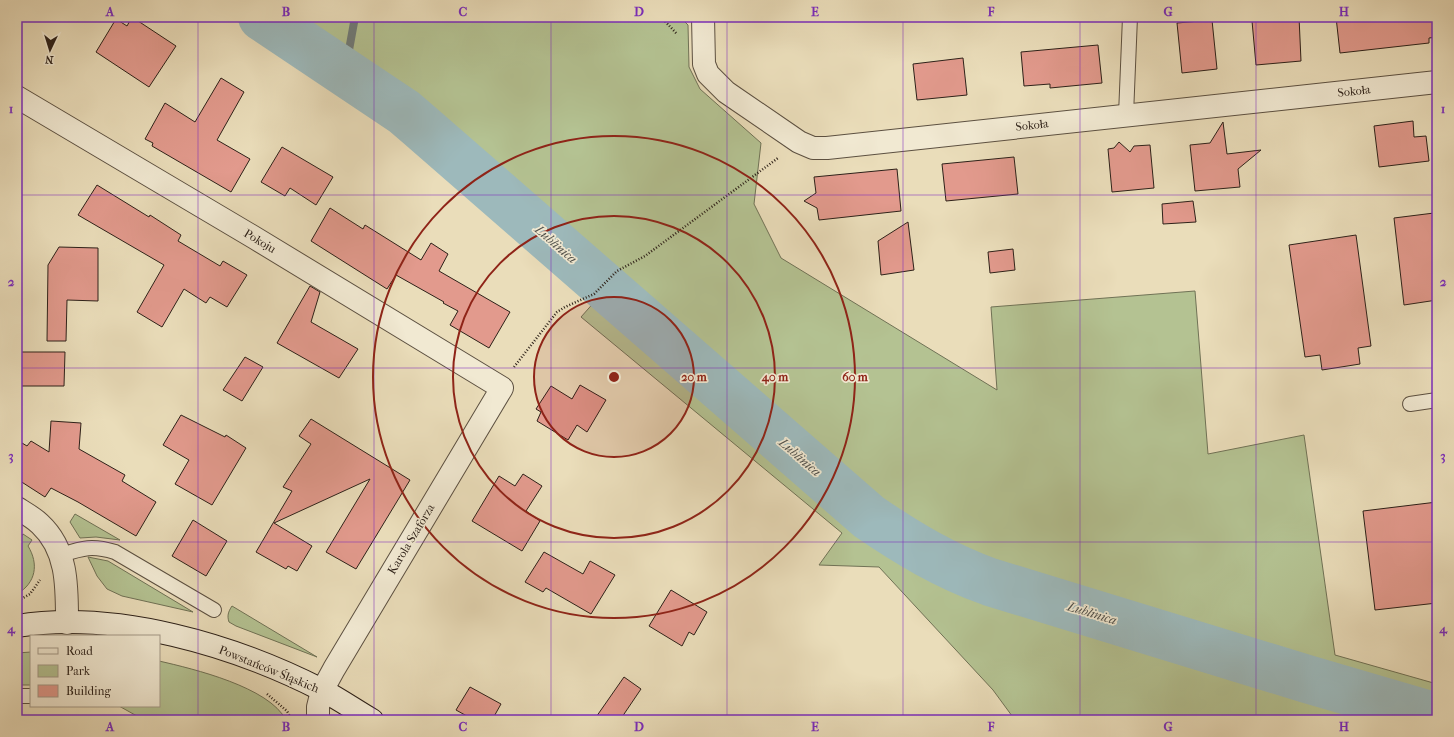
<svg xmlns="http://www.w3.org/2000/svg" width="1454" height="737" font-family="'IM FELL French Canon',serif">
<style>
.green{fill:#b4c292;stroke:#707256}
.lines{fill:none;stroke-linecap:round;stroke-linejoin:round}
.stream{stroke:#707c7a;stroke-width:8}
.river{stroke:#9db9bb;stroke-width:48}
.building{fill:#e29a8d;stroke:#2d2119}
.service-casing{stroke:#5c5041;stroke-width:16}
.minor-casing{stroke:#5c5041;stroke-width:24}
.tertiary-casing{stroke:#5c5041;stroke-width:24}
.secondary-casing{stroke:#2d2119;stroke-width:24}
.path{stroke:#2d2119;stroke-width:2.5;stroke-dasharray:1 2;stroke-linecap:butt}
.service{stroke:#f1e9d2;stroke-width:14}
.minor{stroke:#f1e9d2;stroke-width:22}
.tertiary{stroke:#f1e9d2;stroke-width:22}
.secondary{stroke:#f1e9d2;stroke-width:22}
.grid{fill:none;stroke:#7b2cbf;stroke-width:1;stroke-opacity:0.55}
.ring{fill:none;stroke:#8f2418;stroke-width:2}
.labels{text-anchor:middle;dominant-baseline:central;stroke-width:3.5;stroke-linejoin:round;paint-order:stroke}
.street-label{font-size:12px;fill:#2d2119;stroke:#f1e9d2}
.water-label{font-size:13px;font-style:italic;fill:#4f4f4a;stroke:#f1e9d2}
.centre{fill:#8f2418;stroke:#f1e9d2;stroke-width:2}
.ring-label{font-size:12px;text-anchor:middle;font-weight:bold;fill:#8f2418;stroke:#f1e9d2;stroke-width:3.5;stroke-linejoin:round;paint-order:stroke}
.neatline{fill:none;stroke:#7b2cbf;stroke-width:1.5}
.grid-label{font-size:13px;text-anchor:middle;font-weight:bold;fill:#7b2cbf}
</style>
<rect width="100%" height="100%" fill="#eaddba"/>
<filter id="stains"><feTurbulence type="fractalNoise" baseFrequency=".005" numOctaves="4"/><feColorMatrix values="0 0 0 0 .2 0 0 0 0 .09 0 0 0 0 .02 0 0 0 .5 -.17"/></filter>
<radialGradient id="worn" r=".72"><stop offset=".6" stop-color="#630" stop-opacity="0"/><stop offset="1" stop-color="#630" stop-opacity=".3"/></radialGradient>
<g class="green">
<path d="M265,17H680L688,25L689,67L700,89L761,143L754,204L781,258L997,390L991,307L1195,291L1208,454L1304,435L1335,655L1437,684V720H1015L993,690L879,567L819,565L842,533L581,317L604,291L331,62Z"/>
<path d="M75,514L120,540L96,537L80,538L70,522Z"/>
<path d="M23,534L32,540L28,546C39,564 36,583 17,594V543Z"/>
<path d="M88,557L108,561L193,612L122,596L107,589L97,576Z"/>
<path d="M232,606L317,657L236,626L229,622C227,616 228,612 232,606Z"/>
<path d="M31,652V685H17V653Z"/>
<path d="M159,661C194,669 269,687 286,720H144L119,706H159Z"/>
</g>
<g class="lines">
<path class="stream" d="M345,72L355,17"/>
<path class="river" d="M262,17L404,112L418,124L869,517C907,543 945,566 990,582L1307,679L1437,717"/>
</g>
<g class="building">
<path d="M132,17L176,46L149,87L96,52L116,19L127,26Z"/>
<path d="M1299,17L1301,61L1256,65L1252,21Z"/>
<path d="M1336,17H1437V37L1429,38V43L1340,53Z"/>
<path d="M1212,20L1217,69L1182,73L1177,23Z"/>
<path d="M1098,45L1102,83L1050,88V84L1024,86L1021,52Z"/>
<path d="M963,58L967,95L917,100L913,64Z"/>
<path d="M221,78L244,92L217,140L250,159L231,192L152,146L153,143L145,139L165,103L195,122Z"/>
<path d="M1413,121L1414,137L1426,136L1429,161L1379,167L1374,126Z"/>
<path d="M1223,122L1227,154L1261,150L1238,169L1240,187L1195,191L1190,145L1210,143Z"/>
<path d="M1119,142L1130,152L1134,146L1150,145L1154,188L1112,192L1108,149L1114,148Z"/>
<path d="M282,147L333,177L316,205L290,188L285,196L261,182Z"/>
<path d="M1014,157L1018,194L946,201L942,164Z"/>
<path d="M897,169L901,211L819,220L817,208L804,201L816,193L814,177Z"/>
<path d="M97,185L149,217L150,215L181,235L178,241L220,266L223,261L247,275L227,307L210,297L206,303L184,289L162,327L137,312L164,265L78,215Z"/>
<path d="M1193,201L1196,222L1163,224L1162,204Z"/>
<path d="M330,208L363,229L365,225L421,260L431,243L448,254L439,271L510,312L489,348L450,325L458,311L443,303L444,302L396,275L387,289L311,241Z"/>
<path d="M1434,213L1437,235V300L1404,305L1394,218Z"/>
<path d="M908,222L914,270L881,275L878,241Z"/>
<path d="M1356,235L1371,346L1358,348L1360,364L1322,370L1320,355L1305,357L1289,245Z"/>
<path d="M59,247L98,248V301L67,300L66,341H47L48,265Z"/>
<path d="M1013,249L1015,270L990,273L988,252Z"/>
<path d="M310,286L320,292L311,322L358,349L339,378L277,343Z"/>
<path d="M17,352H65L64,386H17Z"/>
<path d="M245,357L263,367L242,401L223,390Z"/>
<path d="M580,385L606,400L587,432L577,425L568,440L537,421L541,412L536,409L551,386L572,399Z"/>
<path d="M181,415L225,437L226,435L246,448L212,505L175,484L189,460L163,445Z"/>
<path d="M311,419L410,480L356,569L326,552L370,479L274,523L312,546L297,571L288,566L286,569L256,552L292,491L283,487L311,444L299,436Z"/>
<path d="M51,421L81,423L79,449L125,475L122,481L156,502L136,536L78,502L51,488L45,497L17,479V440L27,446L31,441L49,452Z"/>
<path d="M523,474L542,486L526,511L540,521L522,551L472,521L499,476L515,486Z"/>
<path d="M1437,502V603L1375,610L1363,511Z"/>
<path d="M193,520L227,541L206,576L172,556Z"/>
<path d="M544,552L583,574L590,561L615,575L591,614L546,588L543,592L525,582Z"/>
<path d="M671,590L707,612L694,635L689,632L682,646L649,626Z"/>
<path d="M624,677L641,689L620,720H594Z"/>
<path d="M470,687L501,704L492,720H474L456,710Z"/>
</g>
<g class="lines">
<g class="service-casing">
<g id="service">
<path d="M1126,115L1130,17"/>
<path d="M1410,404L1437,400"/>
<path d="M61,555C83,548 92,545 115,552L214,610"/>
<path d="M17,696H31"/>
</g>
</g>
<g class="minor-casing">
<g id="minor">
<path d="M703,17L704,64L708,74L726,92L799,142L813,148H827L1437,82"/>
<path d="M17,97L255,238L502,388L334,669L322,691"/>
<path d="M17,508C25,513 34,518 40,524C68,550 67,587 67,623"/>
</g>
</g>
<g class="tertiary-casing">
<path id="tertiary" d="M318,720V707L322,691"/>
</g>
<g class="secondary-casing">
<path id="secondary" d="M17,626C116,610 234,645 322,690C339,699 355,710 372,720"/>
</g>
<g class="path">
<path d="M661,17L677,34"/>
<path d="M514,367L557,312L565,307L594,294L617,271L645,256L778,158"/>
<path d="M21,599L30,594L40,580"/>
<path d="M267,694L287,711L292,720"/>
</g>
<use href="#service" class="service"/>
<use href="#minor" class="minor"/>
<use href="#tertiary" class="tertiary"/>
<use href="#secondary" class="secondary"/>
</g>
<path class="grid" d="M198,17V720M374,17V720M551,17V720M727,17V720M903,17V720M1080,17V720M1256,17V720M17,195H1437M17,368H1437M17,542H1437"/>
<circle cx="614" cy="377" r="80" fill="#8f2418" fill-opacity=".12"/>
<g class="ring">
<circle cx="614" cy="377" r="80"/>
<circle cx="614" cy="377" r="161"/>
<circle cx="614" cy="377" r="241"/>
</g>
<g class="labels">
<g class="street-label">
<text transform="translate(1354 91) rotate(-6)">Sokoła</text>
<text transform="translate(1032 125) rotate(-6)">Sokoła</text>
<text transform="translate(260 241) rotate(31)">Pokoju</text>
<text transform="translate(411 539) rotate(-59)">Karola Szaforza</text>
<text transform="translate(269 669) rotate(22)">Powstańców Śląskich</text>
</g>
<g class="water-label">
<text transform="translate(556 244) rotate(41)">Lublinica</text>
<text transform="translate(800 457) rotate(41)">Lublinica</text>
<text transform="translate(1092 613) rotate(17)">Lublinica</text>
</g>
</g>
<circle cx="614" cy="377" r="6" class="centre"/>
<g class="ring-label">
<text x="694" y="381">20 m</text>
<text x="775" y="381">40 m</text>
<text x="855" y="381">60 m</text>
</g>
<rect width="1454" height="737" fill="none" stroke="#eaddba" stroke-width="44"/>
<rect x="30" y="635" width="130" height="72" fill="#f1e9d2" stroke="#a39988"/>
<rect x="38" y="648" width="20" height="6" fill="#f1e9d2" stroke="#a39988"/>
<text x="66" y="655" font-size="12" fill="#2d2119">Road</text>
<rect x="38" y="665" width="20" height="12" fill="#b4c292" stroke="#a39988"/>
<text x="66" y="675" font-size="12" fill="#2d2119">Park</text>
<rect x="38" y="685" width="20" height="12" fill="#e29a8d" stroke="#a39988"/>
<text x="66" y="695" font-size="12" fill="#2d2119">Building</text>
<g transform="translate(50 50) rotate(184)" stroke="#f1e9d2" stroke-width="3" paint-order="stroke">
<path d="M0-3L7 15L0 10L-7 15Z" fill="#2d2119"/>
<text y="-6" font-size="11" font-weight="bold" text-anchor="middle" fill="#2d2119">N</text>
</g>
<rect x="22" y="22" width="1410" height="693" class="neatline"/>
<g class="grid-label">
<text x="110" y="16">A</text>
<text x="286" y="16">B</text>
<text x="463" y="16">C</text>
<text x="639" y="16">D</text>
<text x="815" y="16">E</text>
<text x="991" y="16">F</text>
<text x="1168" y="16">G</text>
<text x="1344" y="16">H</text>
<text x="11" y="113">1</text>
<text x="1443" y="113">1</text>
<text x="11" y="286">2</text>
<text x="1443" y="286">2</text>
<text x="11" y="460">3</text>
<text x="1443" y="460">3</text>
<text x="11" y="633">4</text>
<text x="1443" y="633">4</text>
<text x="110" y="731">A</text>
<text x="286" y="731">B</text>
<text x="463" y="731">C</text>
<text x="639" y="731">D</text>
<text x="815" y="731">E</text>
<text x="991" y="731">F</text>
<text x="1168" y="731">G</text>
<text x="1344" y="731">H</text>
</g>
<rect width="100%" height="100%" filter="url(#stains)"/>
<rect width="100%" height="100%" fill="url(#worn)"/>
</svg>
